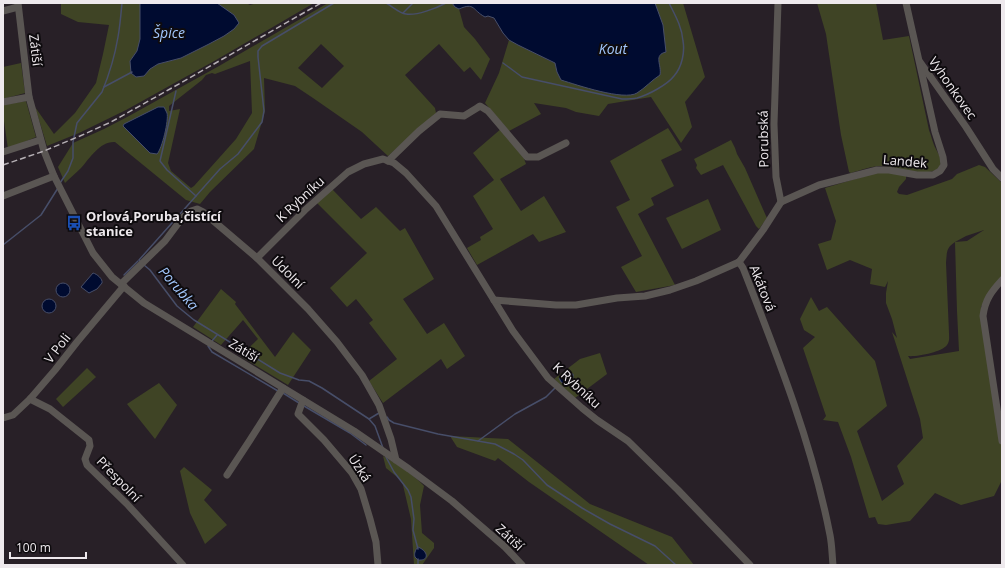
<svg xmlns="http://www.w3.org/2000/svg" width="1005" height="568" font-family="'Open Sans',sans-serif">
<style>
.green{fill:#3f4425;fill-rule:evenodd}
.water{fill:#000b30;stroke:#474e69}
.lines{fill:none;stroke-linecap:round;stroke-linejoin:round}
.stream{stroke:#474e69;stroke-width:1.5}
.minor{stroke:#5a5653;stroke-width:7}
.rail{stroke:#b6b0b5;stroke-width:1.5;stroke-dasharray:6 3;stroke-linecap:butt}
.labels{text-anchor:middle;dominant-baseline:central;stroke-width:4;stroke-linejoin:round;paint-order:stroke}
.street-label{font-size:13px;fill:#eee9ed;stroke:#0e0b0e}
.poi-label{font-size:13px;font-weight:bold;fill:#eee9ed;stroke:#0e0b0e;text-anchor:start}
.water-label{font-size:14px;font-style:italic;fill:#a3c8fe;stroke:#0e0b0e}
</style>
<rect width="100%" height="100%" fill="#282027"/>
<g class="green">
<path d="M61,3H140V40L137,51L130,61L144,76L150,69L158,64L181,58L224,36L234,15L217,3H246L250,5L257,3H314L216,60L126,110L79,133L47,146L35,107L54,134L75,113L96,83L103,54L109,25L78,22L61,14Z"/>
<path d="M328,3H452L455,7L459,9L464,27L475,39L490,59L481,80L470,67L464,72L439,44L405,75L435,108L436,113L388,156L362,132L313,98L295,86L264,78L265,111L254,149L210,192L200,204L186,200L115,142C100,141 90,158 81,168C76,173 70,178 65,183L58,167L73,143L104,129L129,116L219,66ZM321,44L344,66L322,88L298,68ZM250,61L252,113L236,139L194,186L191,188L171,171L168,163L180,109L169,111V106L202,80L206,75L212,73L215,74ZM158,107L150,153L123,126L124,124Z"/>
<path d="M655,3H683L705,77L685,102L692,127L681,143L651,97L608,104L599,116L576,112L566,108L534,103L541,114L509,131L485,103L499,73L509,40L550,61L555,63L557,72L652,80L659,75C661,67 656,60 661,53L663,25Z"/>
<path d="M817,3H876L883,40L909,36L929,130C931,135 932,140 934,145C936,150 941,157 941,162C939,183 893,165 881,166C871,166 861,170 851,173L849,172L841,135L826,34Z"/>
<path d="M21,63L25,93L3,99V67Z"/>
<path d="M26,101L36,137L8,149L3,114V105Z"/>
<path d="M502,128L523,156L526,164L500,179L521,211L544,196L566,232L539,242L533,234L477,265L467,248L481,240L480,237L493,229L473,196L494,180L473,153Z"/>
<path d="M668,128L682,150L661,160L674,186L651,198L654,205L638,214L675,285L636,292L621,267L642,256L616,207L630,200L610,161Z"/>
<path d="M731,140L735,148L737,154L745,168L766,216L767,218L759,229L756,226L723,165L701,175L696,168L697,165L694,159Z"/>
<path d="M979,165L985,167L1002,183V278L992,289L981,307L1002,441V480L994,496L961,505L935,493L910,521L886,525L878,524L875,517L869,518L851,457L838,422L823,420L826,416L803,348L815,337L804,330L800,319L811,297L819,311L827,307L875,361L887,406L857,431L882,501L904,484L897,466L923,438L920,419L892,332L897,338L892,319L886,303V293L888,281L885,287L870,284L872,269L850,260L827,270L818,244L831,240L836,221L825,188L882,171L906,175V179L899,187L897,192L899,194L907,195L952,179L957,174ZM984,230L967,241L955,242L966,236ZM955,242L957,311L959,351L910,359L908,356C917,357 942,352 947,345C950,341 949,337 949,333L946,263C947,252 946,248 955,242Z"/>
<path d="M332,189L361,219L376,207L400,231L405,228L434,279L403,299L427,334L444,323L465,356L447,369L441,359L383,403L369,381L397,359L369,323L373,320L356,299L347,307L330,288L367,253L317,203Z"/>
<path d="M708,199L721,230L682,249L666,218Z"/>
<path d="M221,289L236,302L235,304L275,357L293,332L311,350L288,385L240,356L258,339L243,320L221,345L193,327Z"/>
<path d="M600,353L607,374L575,398L554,379L580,359Z"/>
<path d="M87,368L96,377L63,407L56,399Z"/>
<path d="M159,383L177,405L155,439L127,404Z"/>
<path d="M450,436L508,439L590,504L672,537L694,565H649L529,482L498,458L495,461L457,447Z"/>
<path d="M383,456C397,464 413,474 424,486L420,505L422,533L434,543V548L422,565H414L411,519L402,481L386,468Z"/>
<path d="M184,467L212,490L204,500L227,525L205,544L190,513L180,471Z"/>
</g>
<g class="water">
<path d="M140,3H217L234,15L239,23L234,29L224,36L209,44L181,58L158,64L150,69L144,76L136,77L131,73L130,61L137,51L140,39Z"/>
<path d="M452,3H655L663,25L666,52C653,55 662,65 660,75C652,80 645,88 637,93C624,101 577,85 561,80L557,72L555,63L518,45L509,40L503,33L494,18L488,16L485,17C472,10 475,2 459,9L455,7Z"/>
<path d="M158,107H164C165,109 166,111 167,113C169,120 162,149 157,154L150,153L123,126L124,124Z"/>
<path d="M93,273C97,274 103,279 102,283L97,289L89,293L81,287Z"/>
<circle cx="63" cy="290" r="7"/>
<circle cx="49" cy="306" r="7"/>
<path d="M568,373L573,374V378C570,382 566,385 561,382L559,378L563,375Z"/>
<path d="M418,547C428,551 430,561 418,560L415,557C414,554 415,550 418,547Z"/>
</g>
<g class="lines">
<g class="stream">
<path d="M386,3C392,6 399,13 406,14C416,16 437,8 446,3"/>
<path d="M403,13L413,3"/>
<path d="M503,63L522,77L622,99C627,99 632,99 637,98C648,95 667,85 674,76C682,67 685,52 683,41C682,27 675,15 669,3"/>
<path d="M104,87L132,72"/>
<path d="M176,91L160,161L167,170L196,196"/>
<path d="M60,183L68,171L73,158V142L77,123L102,92C109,75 115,55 118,37C120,26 121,14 122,3"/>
<path d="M3,245L41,215L58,188"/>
<path d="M141,262L139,260L220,169L238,154L262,122L264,111L258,57V51L262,46L334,3"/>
<path d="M144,265L150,270L177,306L194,320L280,373L299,380L309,381L322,388L369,419L375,426L383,448"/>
<path d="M124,275L138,261"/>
<path d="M212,341L217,335"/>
<path d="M209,346H208L212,352L278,391"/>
<path d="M283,393L299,403"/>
<path d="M304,406L350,433L366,445"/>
<path d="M387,417L389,420L394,423L438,434L495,444L514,454L523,460L547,485L582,508L610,524L655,546L676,565"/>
<path d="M369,419L379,413"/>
<path d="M478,441L515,414L546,397L555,388"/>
<path d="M386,457L394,472L408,490L411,497L414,519L413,530L418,549"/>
<path d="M418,565V559"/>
</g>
<g class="minor">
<path d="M18,3L29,97L44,151L54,176L93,253L112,277L144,303L354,431L409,469L452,501L505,547L522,565"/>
<path d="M3,11L18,7"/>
<path d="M920,62L966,127L993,169L1002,178"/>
<path d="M3,102L29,97"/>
<path d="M3,152L40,140"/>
<path d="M388,161L419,131L440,114L464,116L477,108L480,106L488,111L527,157H538L566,143"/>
<path d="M3,196L54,176"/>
<path d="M781,202L819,185L877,170H889L917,175H933L940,171L944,165L943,157L935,132L906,3"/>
<path d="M257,258L305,210L348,172L364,164L383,159L394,163L406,173L436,206L513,331L548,378L582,408L597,420L628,441L678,490L750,565"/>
<path d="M739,262L743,268C777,355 812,443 830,535C832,545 832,555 833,565"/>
<path d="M739,262L763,230L781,202L776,177L774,124L778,3"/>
<path d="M1002,280C991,292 985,300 983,316L1002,441"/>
<path d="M121,284L165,241L183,217L191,211L197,209L203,212L257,258L308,309L337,342L362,375L379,405L391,439L396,460"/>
<path d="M494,300L556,305H576L617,298L645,296L670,290L696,281L739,262"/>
<path d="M30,399L50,409L89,440L90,446L85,459L87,465L127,504L183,565"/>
<path d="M303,400L298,414L324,440L352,473L361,489L370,519L376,542L378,565"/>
<path d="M3,418L13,415L30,399L55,370L77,342L124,286"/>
<path d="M227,475L250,440L283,388"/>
</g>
<path class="rail" d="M3,165L44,151L80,136L111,122L170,89L321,3"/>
</g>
<defs>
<g id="bus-bare" transform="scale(1.2)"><path d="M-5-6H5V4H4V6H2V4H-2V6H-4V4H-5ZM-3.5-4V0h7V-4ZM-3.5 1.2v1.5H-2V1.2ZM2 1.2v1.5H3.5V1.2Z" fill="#1a4fb4" stroke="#0e0b0e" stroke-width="2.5" paint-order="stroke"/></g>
</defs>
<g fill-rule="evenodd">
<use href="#bus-bare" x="74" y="223"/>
</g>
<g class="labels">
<g class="street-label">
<text transform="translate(36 50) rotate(83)">Zátiší</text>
<text transform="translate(953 88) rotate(55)">Vyhonkovec</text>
<text transform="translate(763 139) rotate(-91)">Porubská</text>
<text transform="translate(905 161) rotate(5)">Landek</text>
<text transform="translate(300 199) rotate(-43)">K Rybníku</text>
<text transform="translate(288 272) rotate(45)">Údolní</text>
<text transform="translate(763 288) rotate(68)">Akátová</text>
<text transform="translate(57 348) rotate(-52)">V Poli</text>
<text transform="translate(244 350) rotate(31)">Zátiší</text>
<text transform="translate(577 385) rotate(43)">K Rybníku</text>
<text transform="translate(360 468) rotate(57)">Úzká</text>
<text transform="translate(119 479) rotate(46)">Přespolní</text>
<text transform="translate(510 537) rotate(43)">Zátiší</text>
</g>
<g class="poi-label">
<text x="86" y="216">Orlová,Poruba,čistící<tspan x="86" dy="15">stanice</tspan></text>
</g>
<g class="water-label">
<text x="169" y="32">Špice</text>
<text x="613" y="48">Kout</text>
<text transform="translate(179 288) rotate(49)">Porubka</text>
</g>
</g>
<rect width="1005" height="568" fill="none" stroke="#eee9ed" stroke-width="8"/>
<path d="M10 552v6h76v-6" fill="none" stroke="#eee9ed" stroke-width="2"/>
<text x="16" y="552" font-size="12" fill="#eee9ed" stroke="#0e0b0e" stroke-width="3" paint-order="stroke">100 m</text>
</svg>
